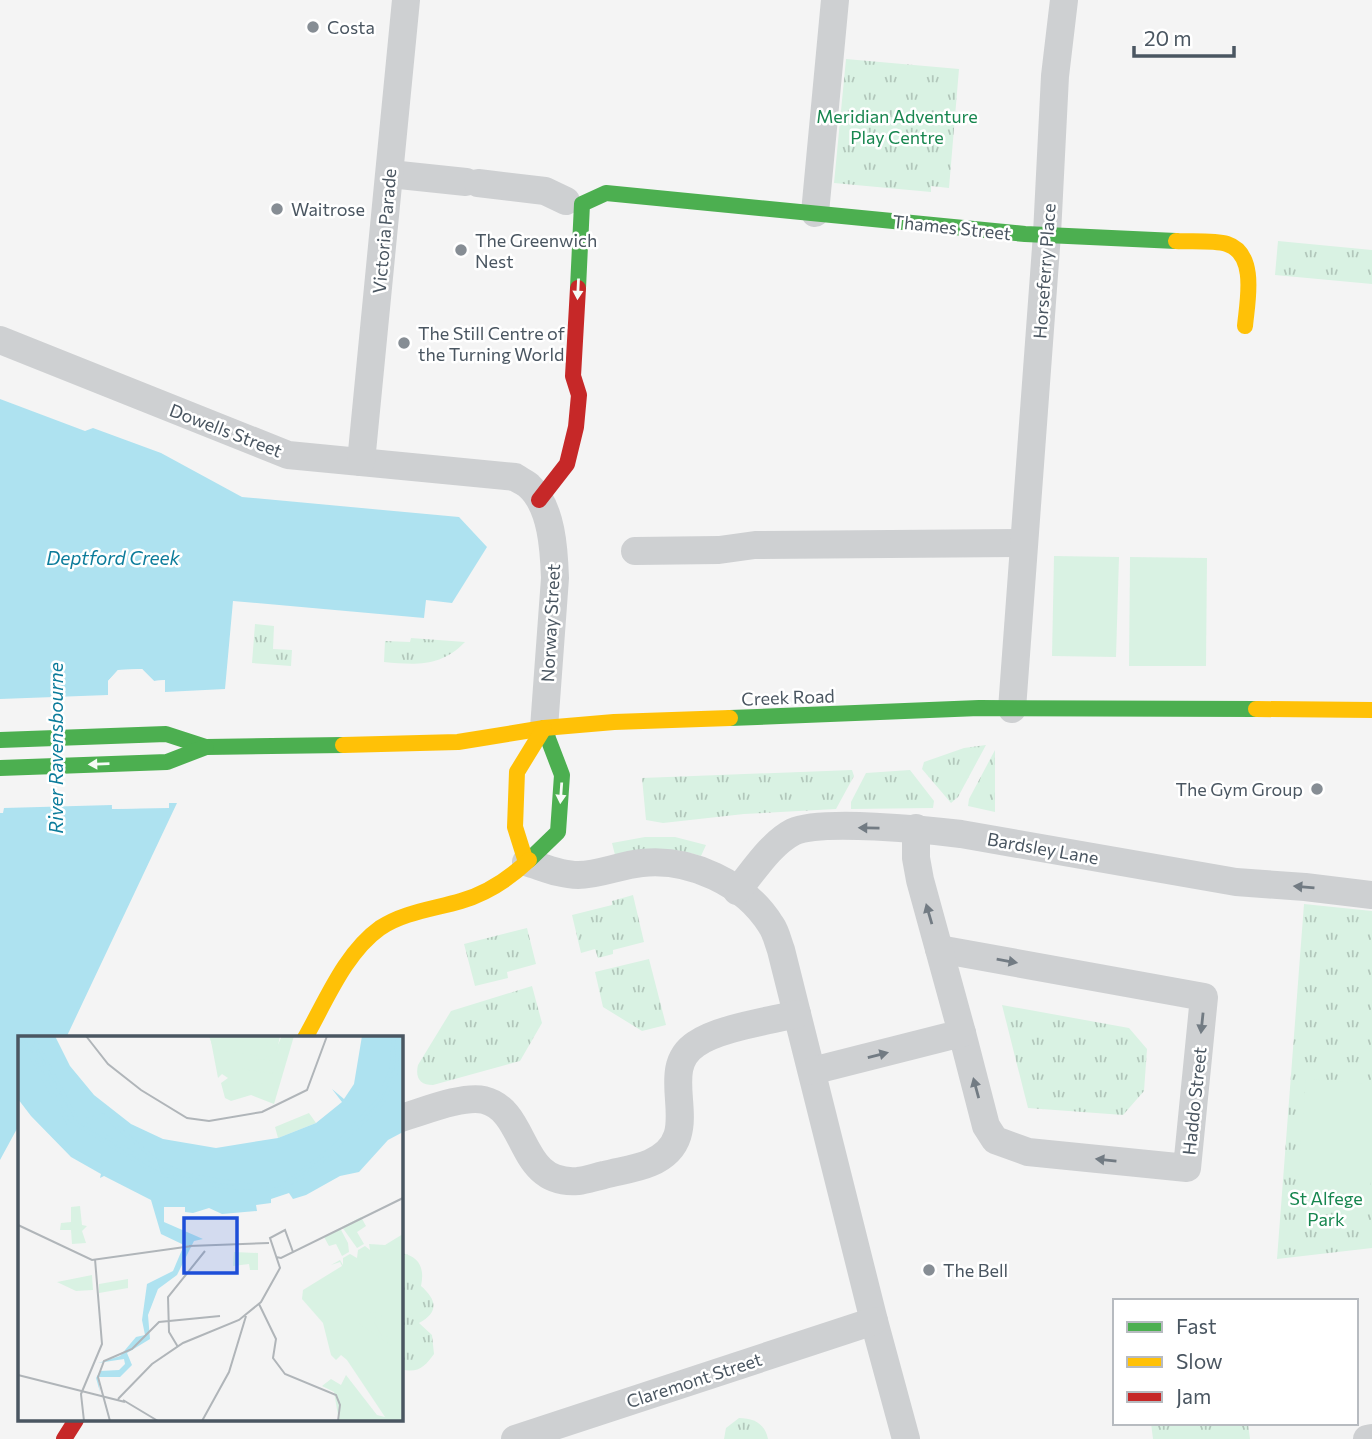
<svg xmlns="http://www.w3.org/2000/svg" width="1372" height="1439" font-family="Commissioner,sans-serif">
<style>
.grass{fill:url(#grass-tufts)}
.pitch{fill:#d9f2e3}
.water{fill:#aee2f0}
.pier{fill:#f4f4f4}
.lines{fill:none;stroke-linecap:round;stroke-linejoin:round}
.street{stroke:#ced0d2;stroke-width:28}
.fast{stroke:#4caf50;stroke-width:16}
.slow{stroke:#ffc107;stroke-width:16}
.jam{stroke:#c62828;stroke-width:16}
.oneway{fill:#f6fbf6}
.oneway2{fill:#727b83}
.poi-dot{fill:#868d94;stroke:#fff;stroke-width:2.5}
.labels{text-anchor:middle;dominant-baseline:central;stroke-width:5;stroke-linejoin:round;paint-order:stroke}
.poi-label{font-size:18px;fill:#4a5661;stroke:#fff;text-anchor:start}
.park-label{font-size:18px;fill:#17864f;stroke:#fff}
.street-label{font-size:18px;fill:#4a5661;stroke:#fff}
.water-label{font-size:19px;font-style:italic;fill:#0c7c9b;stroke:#fff}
.inset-river{fill:none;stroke:#aee2f0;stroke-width:3.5}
.inset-road{fill:none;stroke:#b0b5b9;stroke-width:2}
.view{fill:#1d4ed8;fill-opacity:0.15;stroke:#1d4ed8;stroke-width:3.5}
.inset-edge{fill:none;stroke:#4a5661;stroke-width:3.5}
</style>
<defs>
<pattern id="grass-tufts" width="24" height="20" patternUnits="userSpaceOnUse" patternTransform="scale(1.75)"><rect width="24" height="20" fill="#d9f2e3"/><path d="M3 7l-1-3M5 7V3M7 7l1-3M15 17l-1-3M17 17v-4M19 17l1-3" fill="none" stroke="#b2c7bb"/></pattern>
</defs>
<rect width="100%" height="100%" fill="#f4f4f4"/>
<g class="grass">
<path d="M846,59L959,69L949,188L931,186V192L834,183Z"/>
<path d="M1278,241L1372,250V284L1275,275Z"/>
<path d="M255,624L274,626L273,649L292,650L291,666L252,663Z"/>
<path d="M411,638L465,642C441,667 416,665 384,662L385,641L410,642Z"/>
<path d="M986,745L958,797L951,803L922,769L924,762L964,748Z"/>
<path d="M995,750V812L968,806L969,799Z"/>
<path d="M852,770L854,776L836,809L744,814L663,823L646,820L642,778Z"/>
<path d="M910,770L934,801L933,808L851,809V802L866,773Z"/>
<path d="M645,837H675L706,845L701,856C671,846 645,849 615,855L612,843Z"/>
<path d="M633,895L644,942L613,950V954L598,958L595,949L581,953L572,915L612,905V901Z"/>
<path d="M1304,904L1372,911V1248L1277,1259Z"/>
<path d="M527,928L536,964L507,972L508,978L475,986L464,944Z"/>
<path d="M649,959L666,1025L642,1031L603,1007L595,972Z"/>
<path d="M532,986L542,1023L520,1061L433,1085C420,1085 415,1078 418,1065L451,1011Z"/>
<path d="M1002,1005L1129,1028L1147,1049L1144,1091L1123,1115L1028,1108Z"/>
<path d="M401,1253C419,1256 425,1268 421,1286C437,1300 439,1312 419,1323L432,1335L434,1354C425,1367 417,1374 401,1369Z"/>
<path d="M739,1418C754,1418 765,1424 768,1439H724L726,1428Z"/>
<path d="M1151,1423H1248L1250,1439H1153Z"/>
</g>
<g class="pitch">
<path d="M1054,556L1119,557L1116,657L1052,656Z"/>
<path d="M1130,557L1207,558L1206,666H1129Z"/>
<path d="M1306,1079L1372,1084V1168L1369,1206L1296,1201Z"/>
</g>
<path class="water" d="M0,399L85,431L93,428L161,453L242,497L459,517L487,547L452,603L426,600L424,618L233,601L225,689L165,692V680L154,681L142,669L118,670L108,681L112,809L169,807V803H177L66,1038H19V1125L0,1160V813L3,812L0,724Z"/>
<path class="pier" d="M142,669L154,681L165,680V695L162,693L161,684H153L141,673L120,674L112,682L116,806L165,804L169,800V808L112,809V805L4,808L3,813H0V699L108,695V681L118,670Z"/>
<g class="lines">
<g class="street">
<path d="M390,174L466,182"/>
<path d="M478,183L545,191L566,201"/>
<path d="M815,213L835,0"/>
<path d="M0,340L288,455L515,477C519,480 526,483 529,486C552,507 554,550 555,578L544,728"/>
<path d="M361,462L406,0"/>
<path d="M635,551L719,550L755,545L1024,543"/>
<path d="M1012,709L1047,234L1055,76L1064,0"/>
<path d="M526,862C543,867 560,875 578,875C599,875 620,865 642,863C690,858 745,883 771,925C776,932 778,942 781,950L874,1321L906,1439"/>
<path d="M737,891C753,872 770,844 793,832C821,819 928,830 961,834L1236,882L1305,887L1372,895"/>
<path d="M939,949L1204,997L1187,1168L1028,1152L995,1140L986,1126L962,1033"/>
<path d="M812,1071L962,1033L920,880L916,858V828"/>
<path d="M401,1118C422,1112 463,1095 484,1100C529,1111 517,1186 578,1181C586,1180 595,1177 604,1175C619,1171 636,1169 650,1163C711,1137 652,1073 696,1044C719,1028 769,1021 797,1014"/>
<path d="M515,1439L874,1321"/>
<path d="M1367,1439L1372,1438"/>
</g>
<g class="fast">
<path d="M578,288L582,204L606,193L1025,234L1176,241"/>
<path d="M730,718L979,708L1256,709"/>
<path d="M0,740L166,734L206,747L343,745"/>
<path d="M0,768L167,762L206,747"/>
<path d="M529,860L558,832L562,775L544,728"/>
</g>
<g class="slow">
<path d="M1176,241C1190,242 1214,240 1227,244C1258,254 1247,303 1245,326"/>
<path d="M1256,709L1372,710"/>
<path d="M343,745L458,742L544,728L614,722L730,718"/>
<path d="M526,862L515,827L517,772L544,728"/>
<path d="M305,1038C326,1001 345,953 380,928C404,912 434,909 461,901C488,893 509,879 529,860"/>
</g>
<g class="jam">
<path d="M539,500L567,464L576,427L579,395L573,376L578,288"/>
<path d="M64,1439L76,1420"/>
</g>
</g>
<defs><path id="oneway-solid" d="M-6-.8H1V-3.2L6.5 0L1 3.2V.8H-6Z" transform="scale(1.75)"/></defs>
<g class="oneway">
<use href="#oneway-solid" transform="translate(578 289) rotate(93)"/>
<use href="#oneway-solid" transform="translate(99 764) rotate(178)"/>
<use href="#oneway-solid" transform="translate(561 793) rotate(94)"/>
</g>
<g class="oneway2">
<use href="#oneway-solid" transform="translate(869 828) rotate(-179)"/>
<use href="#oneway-solid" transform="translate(1304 887) rotate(-175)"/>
<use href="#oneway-solid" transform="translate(929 914) rotate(-106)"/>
<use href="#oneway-solid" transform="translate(1007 961) rotate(10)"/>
<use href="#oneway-solid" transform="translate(1202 1023) rotate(96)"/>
<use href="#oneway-solid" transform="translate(878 1055) rotate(-14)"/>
<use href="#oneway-solid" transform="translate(976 1088) rotate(-105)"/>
<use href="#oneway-solid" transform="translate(1106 1160) rotate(-174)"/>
</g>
<g class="poi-dot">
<circle cx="313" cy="27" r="7"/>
<circle cx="277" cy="209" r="7"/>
<circle cx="461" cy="250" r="7"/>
<circle cx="404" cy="343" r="7"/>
<circle cx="1317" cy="789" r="7"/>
<circle cx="929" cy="1270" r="7"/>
</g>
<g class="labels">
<g class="poi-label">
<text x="327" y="27">Costa</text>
<text x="291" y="209">Waitrose</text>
<text x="475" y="240">The Greenwich<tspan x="475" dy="21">Nest</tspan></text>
<text x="418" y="333">The Still Centre of<tspan x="418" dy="21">the Turning World</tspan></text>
<text x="1303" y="789" text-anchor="end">The Gym Group</text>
<text x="943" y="1270">The Bell</text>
</g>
<g class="park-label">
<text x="897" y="116">Meridian Adventure<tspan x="897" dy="21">Play Centre</tspan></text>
<text x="1326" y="1198">St Alfege<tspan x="1326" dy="21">Park</tspan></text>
</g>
<g class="street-label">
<text transform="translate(952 227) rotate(6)">Thames Street</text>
<text transform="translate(384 231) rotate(-85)">Victoria Parade</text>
<text transform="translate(1044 271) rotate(-86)">Horseferry Place</text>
<text transform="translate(226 430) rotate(21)">Dowells Street</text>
<text transform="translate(550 623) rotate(-87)">Norway Street</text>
<text transform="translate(788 697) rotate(-2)">Creek Road</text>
<text transform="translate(1043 848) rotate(10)">Bardsley Lane</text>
<text transform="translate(1194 1101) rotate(-84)">Haddo Street</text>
<text transform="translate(694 1380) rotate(-18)">Claremont Street</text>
</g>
<g class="water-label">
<text x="113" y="557">Deptford Creek</text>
<text transform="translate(55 748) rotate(-90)">River Ravensbourne</text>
</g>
</g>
<g transform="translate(18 1036)">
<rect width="385" height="385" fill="#f4f4f4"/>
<path d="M192,0H262L259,14L264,0H276L256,68L233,59L213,65L207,62L203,47L210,42L204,38L200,42ZM291,77L298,87L260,102L257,91ZM62,170L64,189L69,190L64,195L68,207L54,208L53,194H42L43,187L53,186V171ZM343,181L348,190L339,196L346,208L339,212L324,191ZM322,192L330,207L331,216L324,220L318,208L311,210L306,201ZM385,198V385H321L316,356L304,350L313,343L323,349L328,339L359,379L367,381L329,324L323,319L318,324L313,319L305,287L284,263L285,254L324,230L322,226L313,229L322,224L325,229V222L332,218L339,222L340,214L347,210L352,214L351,208L367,209ZM216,216L240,217V234H232L231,228L215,230ZM110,243V252L81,257V248Z" fill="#d9f2e3"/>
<path d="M191,0L231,6L234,0L235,6L242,7L252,0L247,12L256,17L264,0L263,14L251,21L196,14ZM356,276L365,280L356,282V286L364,300L372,301L374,310L340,287L341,277Z" fill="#d9f2e3"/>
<path d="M74,239L75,254L58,255L39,246Z" fill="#d9f2e3"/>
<path d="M220,21L257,25L256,37L219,32ZM219,33L256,38L255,49L217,44Z" fill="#d9f2e3"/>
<path d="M0,0H37L52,30L76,59L113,88L145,103L198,112L260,102L298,87L324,66L314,53L326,63L336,48L344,0H385V96L370,104L341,136L322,140L288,159L275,163L271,157L253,163V167L238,169L239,175L204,178L191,172L175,177L167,176V171H146V186L185,203L176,205L159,239L140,253L130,279L132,303L109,317L114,329L102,341H80L82,356L78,342L82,335L101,334L107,328L106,323L80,327L102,320L118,301L127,299L124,284L129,248L155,235L166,209L143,198L133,164L86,140L82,142L83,138L53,121L13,80L0,63Z" fill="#aee2f0"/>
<path class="inset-river" d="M2,0L51,89L85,79L144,129L175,140L248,152M8,0L55,86L140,138L205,151L260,153L289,139L364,68L378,37L381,0M15,0L58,82L142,134L233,151M263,151L313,113L360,65L373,34L376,0"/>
<path class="inset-road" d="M68,0L90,28L123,54L169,82L191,85L244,76L289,54L309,0M0,189L74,224L174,210M171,210L251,207M258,221L263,222L385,162M241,268L258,303L255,322L267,338L318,359L322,369L320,385M160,311L151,296L150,261L187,215M0,339L107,366M100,363L134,328L165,307L221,284L243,266L262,232L252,202L267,194L275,216M105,364L140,385M66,385L63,358L84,308L77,223M92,385L80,341L86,325L114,313L141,286L202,280M184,385L211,336L228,280"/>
<path class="view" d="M166,182H219V237H166Z"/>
<rect width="385" height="385" class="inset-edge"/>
</g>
<rect x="1113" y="1299" width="245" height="126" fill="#ffffff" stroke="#b7bbc0" stroke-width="2"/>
<rect x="1127" y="1322" width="35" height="10" fill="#4caf50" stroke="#b7bbc0" stroke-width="2"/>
<text x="1176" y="1334" font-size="21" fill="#4a5661">Fast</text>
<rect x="1127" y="1357" width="35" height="10" fill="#ffc107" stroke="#b7bbc0" stroke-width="2"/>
<text x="1176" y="1369" font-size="21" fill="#4a5661">Slow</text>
<rect x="1127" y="1392" width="35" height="10" fill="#c62828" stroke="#b7bbc0" stroke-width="2"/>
<text x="1176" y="1404" font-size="21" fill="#4a5661">Jam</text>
<path d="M1134 46v10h100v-10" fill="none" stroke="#4a5661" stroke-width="3.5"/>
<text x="1144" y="46" font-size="21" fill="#4a5661" stroke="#ffffff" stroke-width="5" paint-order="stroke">20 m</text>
</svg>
